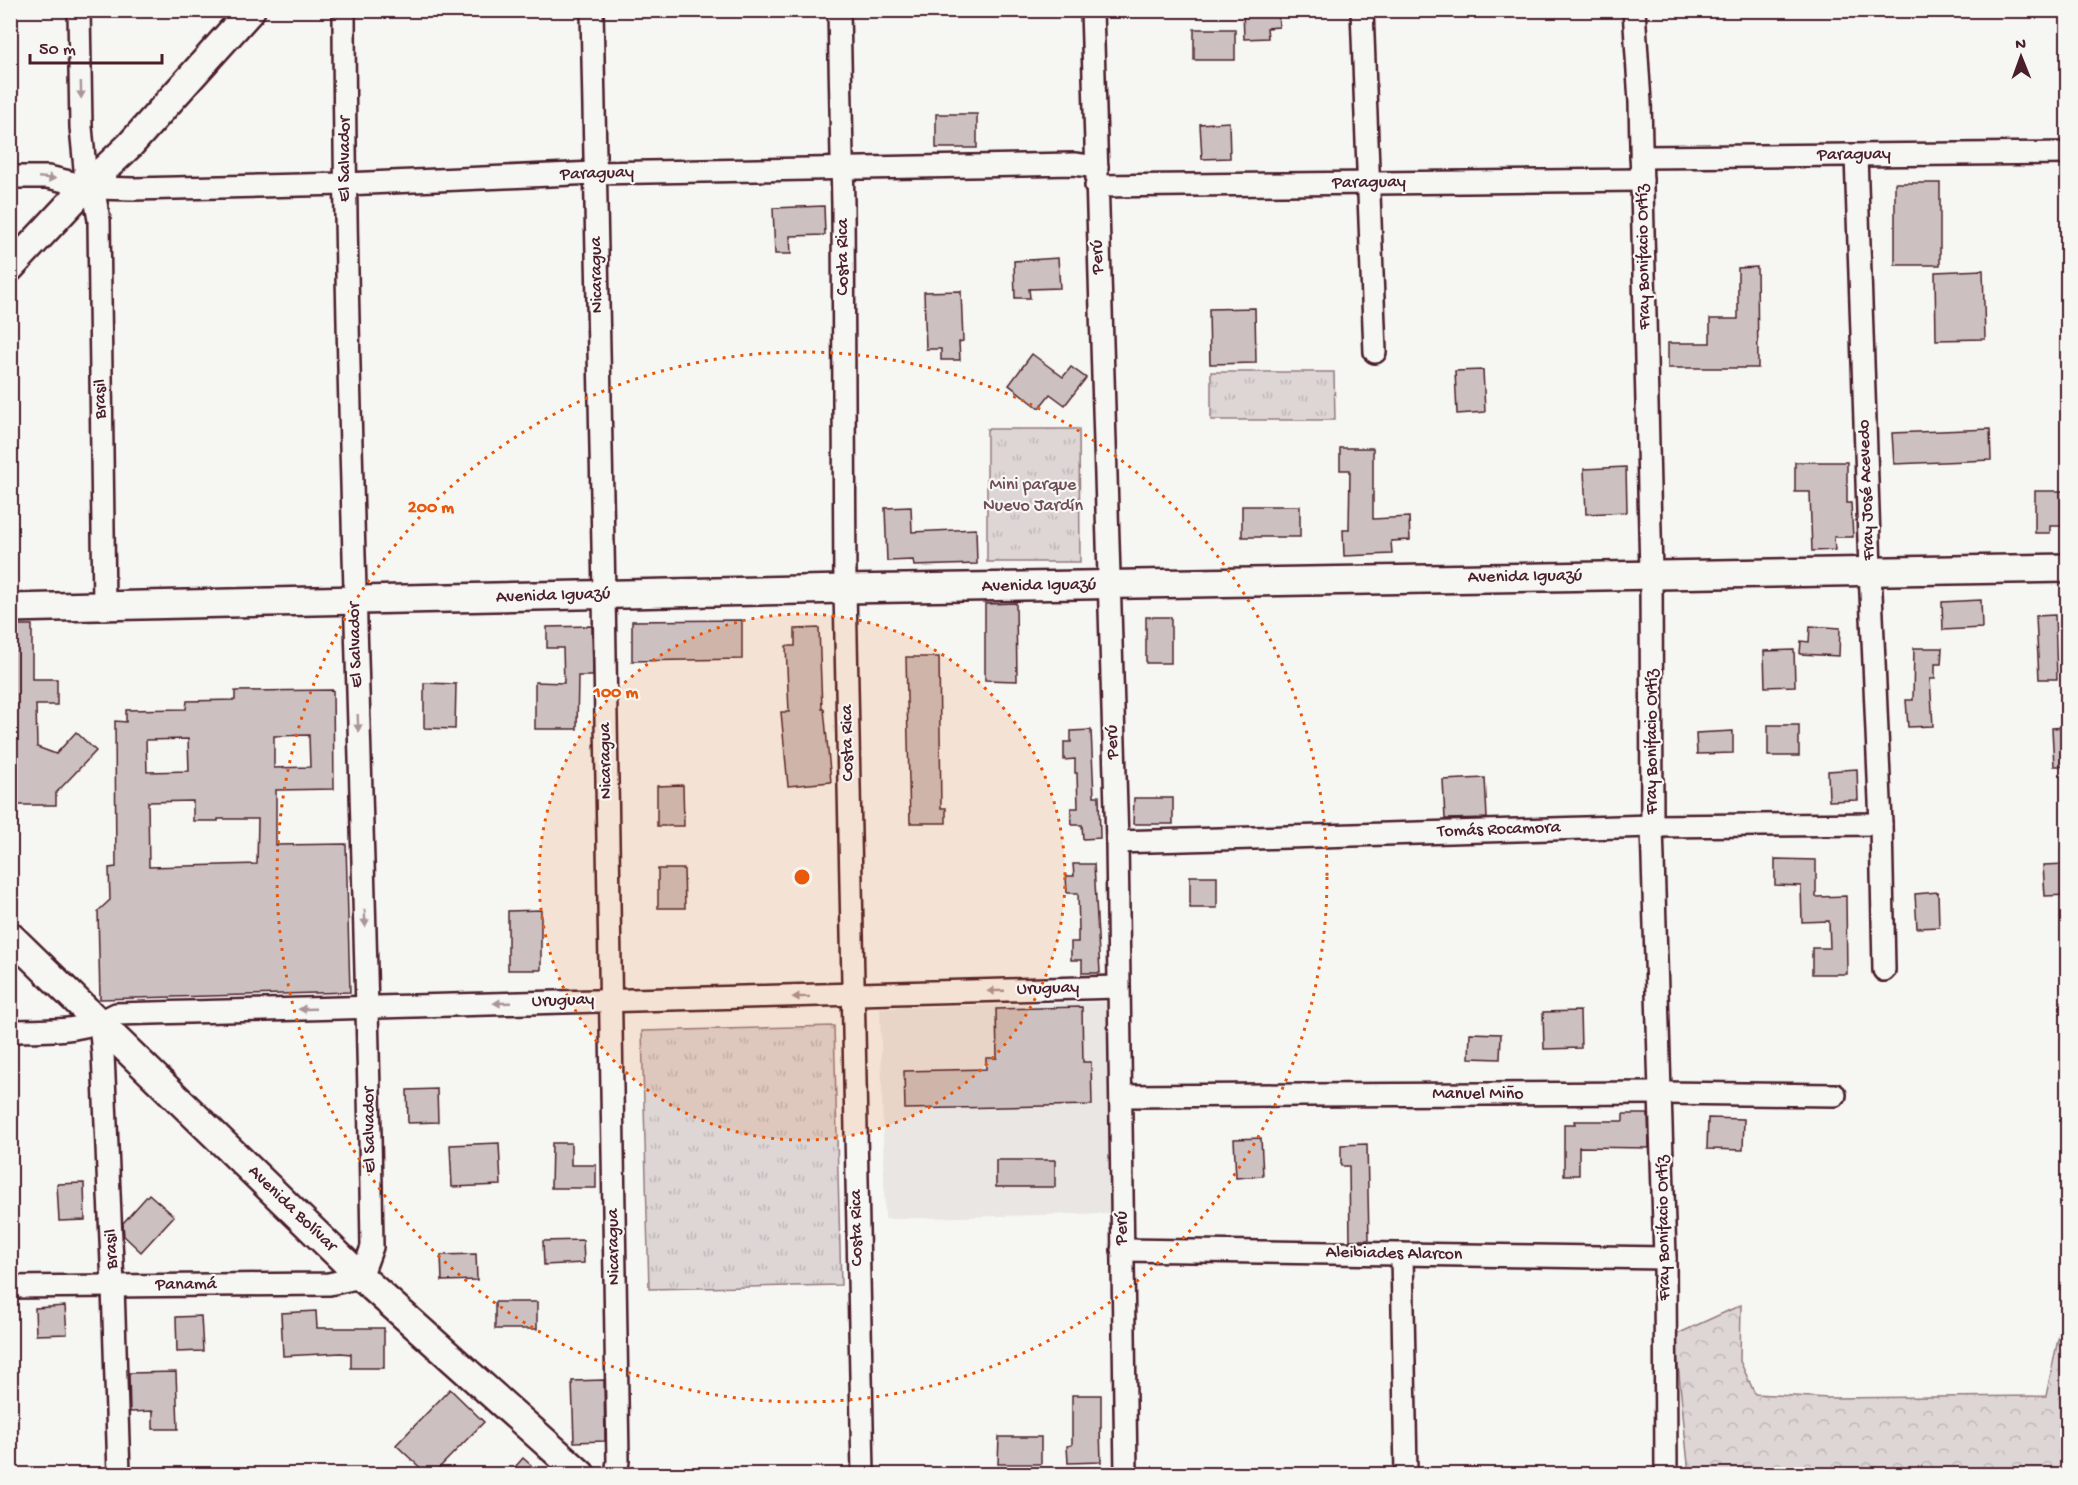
<svg xmlns="http://www.w3.org/2000/svg" width="2078" height="1485" font-family="'Gochi Hand',sans-serif">
<style>
.built{fill:#e9e6e3}
.forest{fill:url(#forest-crowns);stroke:#947a80;stroke-width:1.5}
.park{fill:url(#park-tufts);stroke:#947a80;stroke-width:1.5}
.building{fill:#ccc1c0;stroke:#4a1f2b;stroke-width:1.5;fill-rule:evenodd}
.lines{fill:none;stroke-linecap:round;stroke-linejoin:round}
.minor-casing{stroke:#4a1f2b;stroke-width:26}
.major-casing{stroke:#4a1f2b;stroke-width:32}
.minor{stroke:#f6f6f2;stroke-width:21}
.major{stroke:#f6f6f2;stroke-width:27}
.oneway{fill:#a99598}
.ring{fill:none;stroke:#e8590c;stroke-width:3;stroke-dasharray:3 6}
.labels{text-anchor:middle;dominant-baseline:central;stroke-width:4.5;stroke-linejoin:round;paint-order:stroke}
.street-label{font-size:18px;fill:#4a1f2b;stroke:#f6f6f2}
.park-label{font-size:18px;fill:#6f4d56;stroke:#f6f6f2}
.centre{fill:#e8590c;stroke:#f6f6f2;stroke-width:3}
.ring-label{font-size:18px;text-anchor:middle;font-weight:bold;fill:#e8590c;stroke:#f6f6f2;stroke-width:4.5;stroke-linejoin:round;paint-order:stroke}
</style>
<defs>
<pattern id="forest-crowns" width="20" height="18" patternUnits="userSpaceOnUse" patternTransform="scale(1.5)"><rect width="20" height="18" fill="#ddd6d5"/><path d="M2 6a3 3 0 1 1 6 0M12 15a3 3 0 1 1 6 0" fill="none" stroke="#bfb7b7"/></pattern>
<pattern id="park-tufts" width="24" height="20" patternUnits="userSpaceOnUse" patternTransform="scale(1.5)"><rect width="24" height="20" fill="#ddd6d5"/><path d="M3 7l-1-3M5 7V3M7 7l1-3M15 17l-1-3M17 17v-4M19 17l1-3" fill="none" stroke="#bfb7b7"/></pattern>
</defs>
<rect width="100%" height="100%" fill="#f6f6f2"/>
<filter id="ink" filterUnits="userSpaceOnUse"><feTurbulence type="fractalNoise" baseFrequency=".0167" numOctaves="2"/><feDisplacementMap in="SourceGraphic" scale="12" xChannelSelector="R" yChannelSelector="G"/><feConvolveMatrix kernelMatrix="1 2 1 2 8 2 1 2 1" color-interpolation-filters="sRGB"/></filter>
<g filter="url(#ink)">
<path class="built" d="M1107,1002L1112,1213L885,1219L880,1008Z"/>
<path class="forest" d="M2067,1297V1474H1689L1675,1335L1741,1305L1740,1361L1755,1394L1829,1398L2046,1396Z"/>
<g class="park">
<path d="M1211,372H1334L1335,420H1211Z"/>
<path d="M987,429H1079L1080,562H987Z"/>
<path d="M834,1026L841,1285L649,1289L642,1031Z"/>
</g>
<g class="building">
<path d="M1243,10H1278L1279,27L1267,28L1268,38L1244,39Z"/>
<rect x="1194" y="29" width="41" height="31"/>
<rect x="936" y="114" width="41" height="34"/>
<path d="M1229,122L1230,158L1202,159L1200,124Z"/>
<rect x="1895" y="183" width="45" height="82"/>
<path d="M824,206L825,235L790,236L791,254H775L773,208Z"/>
<path d="M1058,258L1060,288L1029,289L1030,298H1015L1014,261Z"/>
<path d="M1757,267L1758,368H1668V343H1710V319H1738V268Z"/>
<path d="M1983,270L1985,339L1936,340L1935,272Z"/>
<path d="M961,291L963,341L959,342L960,360H941V349H926L924,292Z"/>
<path d="M1255,308L1256,363L1210,364L1209,309Z"/>
<path d="M1032,354L1063,377L1071,367L1086,378L1065,405L1050,394L1039,408L1009,385Z"/>
<path d="M1483,370L1485,412L1457,414L1455,371Z"/>
<path d="M1990,429L1991,460L1894,464L1892,433Z"/>
<path d="M1340,448H1373V519L1409,517L1410,540L1391,541L1392,554L1344,556L1343,530H1349L1350,470H1340Z"/>
<path d="M1795,462H1847V503H1851L1853,537H1834L1835,550L1812,551L1810,492H1795Z"/>
<path d="M1626,467L1627,512L1586,514L1584,469Z"/>
<path d="M2035,491H2067V526H2050V533H2035Z"/>
<rect x="1242" y="506" width="58" height="31"/>
<path d="M911,507L912,532L976,529L977,564L914,566L913,560L887,561L885,508Z"/>
<path d="M1981,600L1982,628L1943,630L1942,602Z"/>
<path d="M1016,603L1017,681L985,680V604Z"/>
<path d="M2055,615L2057,679H2039L2036,616Z"/>
<rect x="1146" y="617" width="25" height="46"/>
<path d="M742,620V659L632,661V621Z"/>
<path d="M15,625H32V679H57V705H36L37,747L56,754L76,732L96,751L56,793V805H10V630L15,632Z"/>
<path d="M592,626L593,676H578L577,729H535V682L564,683L563,648H547V627Z"/>
<path d="M1810,626L1840,628L1839,656L1800,654L1801,641L1809,642Z"/>
<path d="M819,628L822,709H824L831,782L788,786L781,712H789L786,646H795V629Z"/>
<path d="M1914,648H1942L1941,664H1935V679H1930L1933,726L1908,727L1906,700H1913Z"/>
<path d="M1794,650L1795,686L1765,687L1764,651Z"/>
<path d="M906,657H939L941,808H946V823H910Z"/>
<path d="M424,683L456,684L455,729L424,728Z"/>
<path d="M333,690L334,789L276,790V845L346,844L350,992L100,999L98,911L110,900L109,868L116,867L115,721L126,722V710L186,709L187,701L235,700V691ZM309,735L310,767L274,768V736ZM188,739L189,771L147,772L146,740ZM193,801V821H218V819H258L257,864L149,867L148,802Z"/>
<rect x="1768" y="725" width="31" height="31"/>
<path d="M2067,727V766H2054L2052,728Z"/>
<path d="M1091,730L1094,796H1099L1100,838L1083,839L1082,825H1072L1071,808H1078L1077,773H1075V759L1064,760V742H1071V731Z"/>
<path d="M1733,731V753L1697,754L1696,733Z"/>
<path d="M1857,769L1858,800L1829,801L1828,771Z"/>
<path d="M1485,778L1487,818L1445,819L1443,780Z"/>
<path d="M683,785L684,826H657V786Z"/>
<path d="M1134,798H1173V824H1133Z"/>
<path d="M1775,859L1816,860V897L1846,896L1847,974H1812V948H1830L1829,921L1802,922L1801,886L1775,885Z"/>
<path d="M1073,864H1094L1100,973H1082V960H1071V942H1078V931H1079L1078,893H1067L1066,876H1074Z"/>
<path d="M2067,864V895L2045,896L2043,865Z"/>
<path d="M658,869H684L685,908H658Z"/>
<rect x="1190" y="876" width="27" height="32"/>
<path d="M1938,892L1939,927L1917,928L1915,894Z"/>
<path d="M541,910V970H508V911Z"/>
<path d="M1082,1007L1083,1062H1091L1092,1105L905,1109L904,1071L986,1069V1058H997L996,1009Z"/>
<path d="M1580,1011L1581,1048L1544,1049L1543,1012Z"/>
<path d="M1470,1033L1501,1034L1500,1059L1469,1058Z"/>
<path d="M437,1089L438,1122L408,1123L407,1090Z"/>
<path d="M1623,1114H1648L1649,1148L1579,1147V1175H1564V1124H1575L1574,1121H1623Z"/>
<path d="M1708,1118L1744,1119L1743,1150L1707,1149Z"/>
<path d="M1261,1138L1263,1176L1236,1178L1234,1139Z"/>
<path d="M499,1143L501,1185L452,1187L450,1145Z"/>
<path d="M552,1143H571V1165H596V1188H551Z"/>
<path d="M1367,1144L1369,1240H1350L1349,1166H1341V1145Z"/>
<rect x="996" y="1160" width="59" height="27"/>
<path d="M84,1183L85,1220L59,1221L57,1184Z"/>
<path d="M149,1194L174,1216L141,1252L124,1236L123,1223Z"/>
<path d="M583,1240L584,1263L544,1265L543,1241Z"/>
<path d="M476,1254L477,1280L442,1281L441,1255Z"/>
<rect x="495" y="1302" width="42" height="27"/>
<path d="M65,1306L67,1334L36,1335L35,1308Z"/>
<path d="M316,1311L317,1328H384V1368H351V1354L341,1353L283,1356L281,1313Z"/>
<path d="M201,1316L203,1351L177,1352L176,1317Z"/>
<path d="M176,1372L178,1429H153V1411L130,1412L129,1373Z"/>
<path d="M604,1380L605,1441L574,1442L572,1381Z"/>
<path d="M450,1389L484,1422L433,1474H427L396,1445Z"/>
<path d="M1072,1395H1101V1428H1100L1101,1462L1068,1463L1067,1446L1072,1445Z"/>
<path d="M999,1437H1041V1464H998Z"/>
<path d="M523,1458L541,1474H509Z"/>
</g>
<g class="lines">
<g class="minor-casing">
<g id="minor">
<path d="M79,10L81,127L86,179"/>
<path d="M592,10L604,594L618,1461L616,1474"/>
<path d="M839,10L843,206L845,589L863,1474"/>
<path d="M1092,10L1117,842L1126,1474"/>
<path d="M1362,10L1375,352"/>
<path d="M1634,10L1640,102L1651,574L1652,826L1665,1258L1666,1474"/>
<path d="M1856,155L1870,570L1881,824L1884,970"/>
<path d="M1641,157L2068,153"/>
<path d="M10,177H48L82,185"/>
<path d="M1096,186L1642,180"/>
<path d="M97,188L133,189L345,184L595,173L1074,164L1097,167"/>
<path d="M94,192L99,220L104,606"/>
<path d="M1117,842L1652,826L1881,824"/>
<path d="M100,1023L103,1054L113,1286L119,1474"/>
<path d="M10,1031C48,1030 82,1033 116,1014L1118,987"/>
<path d="M1122,1096L1660,1093L1835,1095"/>
<path d="M1122,1250L1665,1258"/>
<path d="M1402,1254L1406,1474"/>
<path d="M10,1287L329,1284L361,1277L372,1247C366,835 345,423 344,10"/>
</g>
</g>
<g class="major-casing">
<g id="major">
<path d="M93,180L130,145L251,10"/>
<path d="M10,268L83,190"/>
<path d="M10,608L845,589L2068,568"/>
<path d="M10,936L361,1277L581,1474"/>
</g>
</g>
<use href="#minor" class="minor"/>
<use href="#major" class="major"/>
</g>
<defs><path id="oneway-solid" d="M-6-.8H1V-3.2L6.5 0L1 3.2V.8H-6Z" transform="scale(1.5)"/></defs>
<g class="oneway">
<use href="#oneway-solid" transform="translate(81 90) rotate(89)"/>
<use href="#oneway-solid" transform="translate(47 178) rotate(5)"/>
<use href="#oneway-solid" transform="translate(358 723) rotate(88)"/>
<use href="#oneway-solid" transform="translate(365 918) rotate(88)"/>
<use href="#oneway-solid" transform="translate(996 991) rotate(178)"/>
<use href="#oneway-solid" transform="translate(801 997) rotate(179)"/>
<use href="#oneway-solid" transform="translate(502 1003) rotate(178)"/>
<use href="#oneway-solid" transform="translate(307 1009) rotate(178)"/>
</g>
</g>
<circle cx="802" cy="877" r="263" fill="#e8590c" fill-opacity=".12"/>
<g class="ring">
<circle cx="802" cy="877" r="263"/>
<circle cx="802" cy="877" r="525"/>
</g>
<g class="labels">
<g class="street-label">
<text transform="translate(1854 155) rotate(-1)">Paraguay</text>
<text transform="translate(345 159) rotate(-90)">El Salvador</text>
<text transform="translate(597 174) rotate(-2)">Paraguay</text>
<text transform="translate(1369 183) rotate(-1)">Paraguay</text>
<text transform="translate(843 257) rotate(-90)">Costa Rica</text>
<text transform="translate(1098 257) rotate(-92)">Perú</text>
<text transform="translate(1644 257) rotate(-91)">Fray Bonifacio Ortíz</text>
<text transform="translate(597 275) rotate(-91)">Nicaragua</text>
<text transform="translate(101 399) rotate(-91)">Brasil</text>
<text transform="translate(1867 490) rotate(-92)">Fray José Acevedo</text>
<text transform="translate(1525 577) rotate(-1)">Avenida Iguazú</text>
<text transform="translate(1039 586) rotate(-1)">Avenida Iguazú</text>
<text transform="translate(553 596) rotate(-2)">Avenida Iguazú</text>
<text transform="translate(356 645) rotate(-92)">El Salvador</text>
<text transform="translate(1113 742) rotate(-92)">Perú</text>
<text transform="translate(1652 742) rotate(-90)">Fray Bonifacio Ortíz</text>
<text transform="translate(848 743) rotate(-91)">Costa Rica</text>
<text transform="translate(606 761) rotate(-91)">Nicaragua</text>
<text transform="translate(1499 830) rotate(-2)">Tomás Rocamora</text>
<text transform="translate(1048 989) rotate(-2)">Uruguay</text>
<text transform="translate(563 1001) rotate(-2)">Uruguay</text>
<text x="1478" y="1094">Manuel Miño</text>
<text transform="translate(370 1130) rotate(-91)">El Salvador</text>
<text transform="translate(292 1209) rotate(44)">Avenida Bolívar</text>
<text transform="translate(857 1228) rotate(-91)">Costa Rica</text>
<text transform="translate(1122 1228) rotate(-90)">Perú</text>
<text transform="translate(1664 1228) rotate(-91)">Fray Bonifacio Ortíz</text>
<text transform="translate(614 1247) rotate(-91)">Nicaragua</text>
<text transform="translate(112 1249) rotate(-92)">Brasil</text>
<text transform="translate(1394 1254) rotate(1)">Aleibiades Alarcon</text>
<text transform="translate(186 1285) rotate(-1)">Panamá</text>
</g>
<g class="park-label">
<text x="1033" y="485">Mini parque<tspan x="1033" dy="21">Nuevo Jardín</tspan></text>
</g>
</g>
<circle cx="802" cy="877" r="9" class="centre"/>
<g class="ring-label">
<text x="431" y="512">200 m</text>
<text x="616" y="697">100 m</text>
</g>
<rect width="2078" height="1485" fill="none" stroke="#f6f6f2" stroke-width="36"/>
<rect x="18" y="18" width="2042" height="1449" fill="none" stroke="#4a1f2b" stroke-width="2" filter="url(#ink)"/>
<g transform="translate(2021 57) rotate(359)" stroke="#f6f6f2" stroke-width="4.5" paint-order="stroke">
<path d="M0-4.5L10 22L0 15L-10 22Z" fill="#4a1f2b"/>
<text y="-9" font-size="16" font-weight="bold" text-anchor="middle" fill="#4a1f2b">N</text>
</g>
<path d="M30 54v9h132v-9" fill="none" stroke="#4a1f2b" stroke-width="3"/>
<text x="39" y="54" font-size="18" fill="#4a1f2b" stroke="#f6f6f2" stroke-width="4.5" paint-order="stroke">50 m</text>
</svg>
